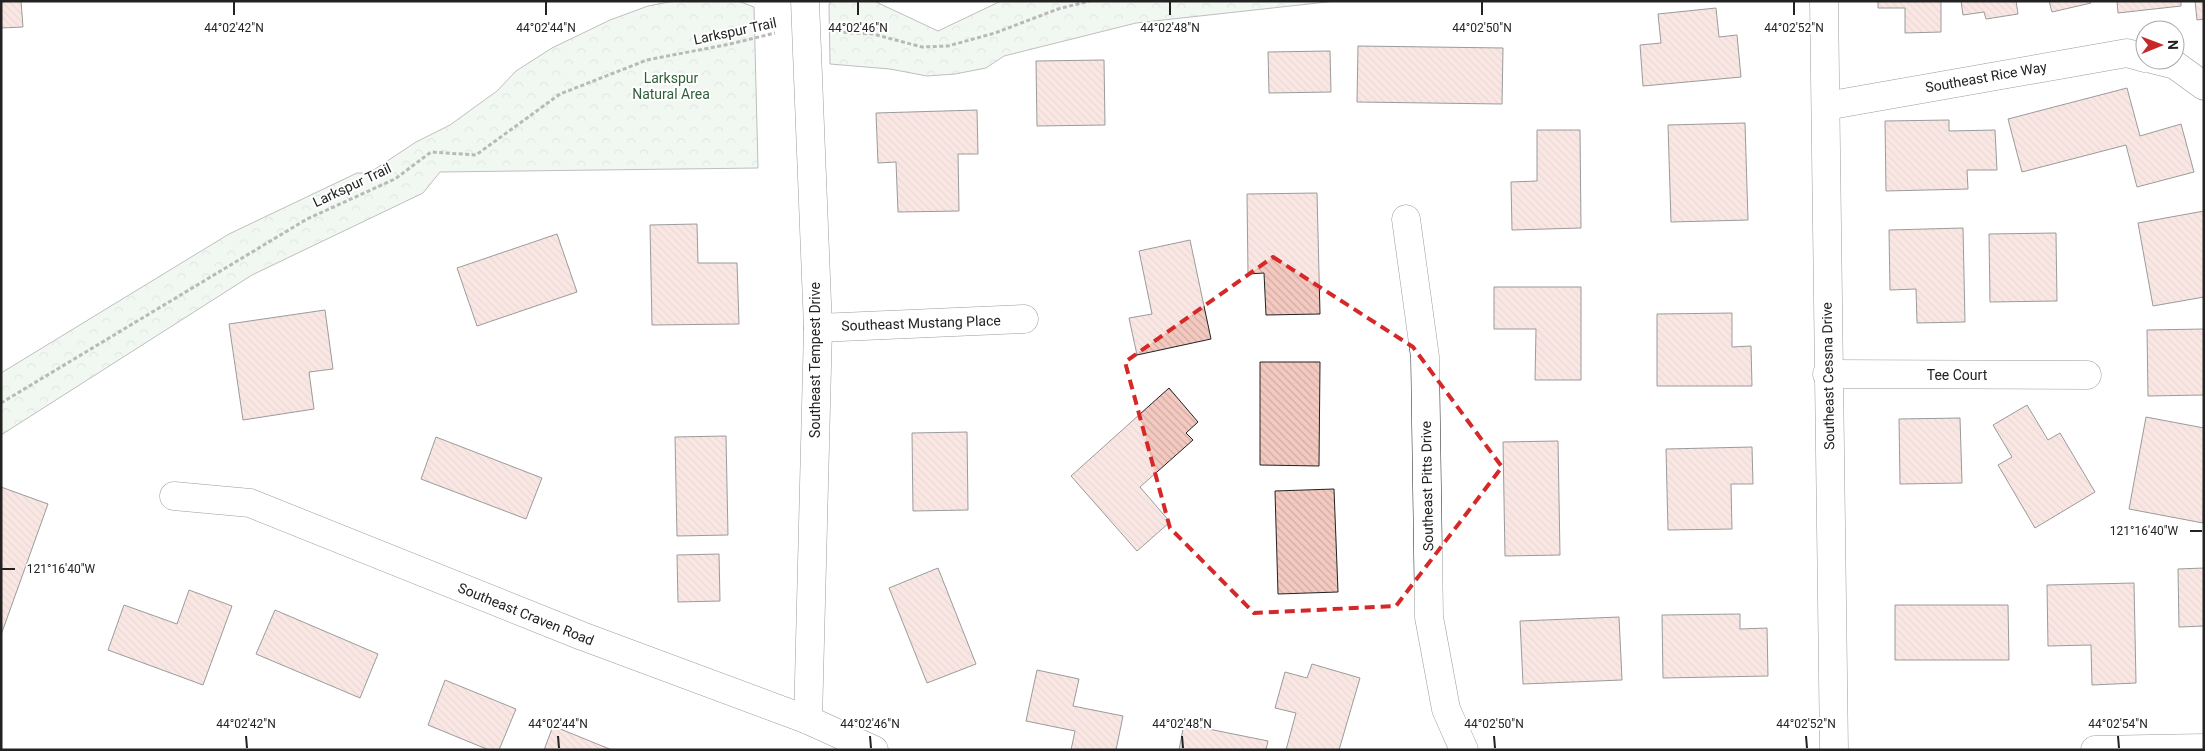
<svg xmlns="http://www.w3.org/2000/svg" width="2205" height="751" font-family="Roboto,sans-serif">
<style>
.forest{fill:url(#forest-crowns);stroke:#6f6f6f}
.building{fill:url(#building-back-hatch);stroke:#222}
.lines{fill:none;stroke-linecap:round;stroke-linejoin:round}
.minor-casing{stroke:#222;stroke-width:29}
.path{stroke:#646464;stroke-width:3;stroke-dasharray:4 2.5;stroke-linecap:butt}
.minor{stroke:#fff;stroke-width:28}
.marked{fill:none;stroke:#d62828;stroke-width:4;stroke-dasharray:10 6;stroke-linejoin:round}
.ticks{fill:none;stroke:#222;stroke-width:2}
.labels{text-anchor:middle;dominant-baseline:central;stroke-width:4;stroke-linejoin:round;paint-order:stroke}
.street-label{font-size:14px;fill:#222;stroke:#fff}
.park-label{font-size:14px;fill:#2f5e38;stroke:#fff}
.ticks-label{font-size:12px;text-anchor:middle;fill:#222;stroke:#fff;stroke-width:4;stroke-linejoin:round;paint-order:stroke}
</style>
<defs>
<pattern id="forest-crowns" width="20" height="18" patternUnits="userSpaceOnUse" patternTransform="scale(1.25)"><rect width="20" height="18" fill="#e0efe3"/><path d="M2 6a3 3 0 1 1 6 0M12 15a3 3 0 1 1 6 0" fill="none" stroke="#c0cdc2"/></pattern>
<pattern id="building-back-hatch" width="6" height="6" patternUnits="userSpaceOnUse" patternTransform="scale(1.25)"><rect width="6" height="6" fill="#f3c9c0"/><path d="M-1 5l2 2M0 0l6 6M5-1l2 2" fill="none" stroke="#d0aca5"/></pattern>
</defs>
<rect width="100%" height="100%" fill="#fff"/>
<g class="forest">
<path d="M674,1H738L754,7L758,168L440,172L423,193L252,275L1,435V373L229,234L357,173H369L416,142L450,125L497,91L516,71L552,48L610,20L648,6Z"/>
<path d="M831,1H874L938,31L1001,1H1336L1136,23L1004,56L986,68L955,74L927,76L890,69L830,64L829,5Z"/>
</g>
<g class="building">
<path d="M1,1H21L23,27L1,28Z"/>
<path d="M1878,1H1941V32L1905,33V8H1878Z"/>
<path d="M1961,1H2016L2018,14L1986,19L1984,12L1963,15Z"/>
<path d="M2049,1H2090L2091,3L2052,12Z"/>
<path d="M2117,1H2181V6L2118,13Z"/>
<path d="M2195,1H2204V19L2197,20Z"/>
<path d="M1716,8L1719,37L1737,35L1741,77L1643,86L1640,45L1661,43L1658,14Z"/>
<path d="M1358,46L1503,48L1502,104L1357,102Z"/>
<path d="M1330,51L1331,92L1269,93L1268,52Z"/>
<path d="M1104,60L1105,125L1037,126L1036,61Z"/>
<path d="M2127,88L2140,136L2181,124L2194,172L2137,187L2126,145L2022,172L2008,119Z"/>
<path d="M977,110L978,154H958L959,211L898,212L896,162L878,163L876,113Z"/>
<path d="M1949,120V131L1995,130L1997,170H1967L1968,189L1886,191L1885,121Z"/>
<path d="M1745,123L1748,220L1671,222L1668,125Z"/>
<path d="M1537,130H1580L1581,228L1512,230L1511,182L1537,181Z"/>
<path d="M1317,193L1320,314L1266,315L1264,273L1248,274L1247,194Z"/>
<path d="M2204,211V297L2153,306L2138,223Z"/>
<path d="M697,224L698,263H737L739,324L652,325L650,225Z"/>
<path d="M1963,228L1965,322L1917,323L1916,289L1890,290L1889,230Z"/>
<path d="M2056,233L2057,301L1990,302L1989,234Z"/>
<path d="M557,234L577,292L477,326L457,268Z"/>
<path d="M1190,240L1211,339L1137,355L1129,318L1152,314L1139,251Z"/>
<path d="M1494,287H1581V380H1535L1536,329H1494Z"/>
<path d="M325,310L333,369L309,372L314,409L243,420L229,324Z"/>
<path d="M1732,313V347L1751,346L1752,386H1657V314Z"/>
<path d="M2204,329V395L2148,396L2147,330Z"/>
<path d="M1260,362H1320L1319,466L1260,465Z"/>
<path d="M1169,388L1198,422L1186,433L1193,440L1140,487L1170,522L1137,551L1071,476Z"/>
<path d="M2027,405L2048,440L2060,433L2095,492L2035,528L1998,465L2012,457L1993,425Z"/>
<path d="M2146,417L2204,428L2203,523L2129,509Z"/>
<path d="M1960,418L1962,483L1900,484L1899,419Z"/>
<path d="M967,432L968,510L913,511L912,433Z"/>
<path d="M726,436L728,535L677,536L675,437Z"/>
<path d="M436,437L542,478L526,519L421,479Z"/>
<path d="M1558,441L1560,555L1505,556L1503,442Z"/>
<path d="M1752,447L1753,484H1731L1732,529L1668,530L1666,449Z"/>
<path d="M1,487L48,504L1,635Z"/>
<path d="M1334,489L1338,592L1278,594L1275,491Z"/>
<path d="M719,554L720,601L678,602L677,555Z"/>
<path d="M938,568L976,664L927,683L889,588Z"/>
<path d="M2204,568V626L2179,627L2178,569Z"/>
<path d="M2134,583L2136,683L2092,685L2091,645L2048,646L2047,585Z"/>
<path d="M189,590L232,606L203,685L108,650L124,605L177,624Z"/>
<path d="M1895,605H2008L2009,660H1895Z"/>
<path d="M275,610L378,654L360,698L256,654Z"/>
<path d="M1740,614V629L1767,628L1768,676L1663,678L1662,615Z"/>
<path d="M1619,617L1622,680L1523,684L1520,621Z"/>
<path d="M1312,664L1360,678L1339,750H1286L1296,713L1275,708L1285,672L1307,678Z"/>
<path d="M1037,670L1079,679L1073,706L1123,716L1116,750H1071L1075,731L1026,721Z"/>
<path d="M445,680L516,709L499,750H489L428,725Z"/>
<path d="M1184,724L1268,741L1266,750H1179Z"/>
<path d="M553,726L612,750H544Z"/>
</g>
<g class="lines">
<g class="minor-casing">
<g id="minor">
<path d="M805,1L818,328L808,720"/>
<path d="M1824,1L1834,750"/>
<path d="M2155,60L2175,65L2204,86"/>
<path d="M1826,106L2127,53L2145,58"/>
<path d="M1406,219L1425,357L1429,617L1446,709L1464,750"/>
<path d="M818,328L1024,319"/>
<path d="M1827,374L2087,375"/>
<path d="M174,496L250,503L582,636L808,720L874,750"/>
<path d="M2095,750L2204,748"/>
</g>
</g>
<g class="path">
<path d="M837,32L873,34L922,47L948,46L995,33L1058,9L1089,1"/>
<path d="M1,403L307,219L395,179L431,152L476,155L560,94L647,60L730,44L775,33"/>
</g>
<use href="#minor" class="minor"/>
</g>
<path d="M0 0H2205V751H0ZM1273,257L1413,347L1502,467L1396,606L1254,613L1170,528L1125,362Z" fill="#fff" fill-opacity=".55" fill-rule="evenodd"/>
<path class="marked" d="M1273,257L1413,347L1502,467L1396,606L1254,613L1170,528L1125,362Z"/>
<path class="ticks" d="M234,2V15M546,2V15M858,2V15M1170,2V15M1482,2V15M1794,2V15M2190,531H2202M2,569H15M246,736L247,748M558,736L559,748M870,736L871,748M1182,736L1183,748M1494,736L1495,748M1806,736L1807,748M2118,736L2119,748"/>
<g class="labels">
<g class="street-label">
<text transform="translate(735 31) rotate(-12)">Larkspur Trail</text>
<text transform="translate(1986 77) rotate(-10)">Southeast Rice Way</text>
<text transform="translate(352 185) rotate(-25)">Larkspur Trail</text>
<text transform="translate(921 323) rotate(-2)">Southeast Mustang Place</text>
<text transform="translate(815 360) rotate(-90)">Southeast Tempest Drive</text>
<text x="1957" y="375">Tee Court</text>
<text transform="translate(1828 376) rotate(-91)">Southeast Cessna Drive</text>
<text transform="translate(1427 486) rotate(-91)">Southeast Pitts Drive</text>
<text transform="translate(526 614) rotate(22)">Southeast Craven Road</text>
</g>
<g class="park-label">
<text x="671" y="78">Larkspur<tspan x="671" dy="16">Natural Area</tspan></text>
</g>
</g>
<g class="ticks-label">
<text x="234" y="32">44°02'42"N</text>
<text x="546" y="32">44°02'44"N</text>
<text x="858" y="32">44°02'46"N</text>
<text x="1170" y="32">44°02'48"N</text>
<text x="1482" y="32">44°02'50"N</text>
<text x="1794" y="32">44°02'52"N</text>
<text x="2144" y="535">121°16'40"W</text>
<text x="61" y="573">121°16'40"W</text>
<text x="246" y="728">44°02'42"N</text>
<text x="558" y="728">44°02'44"N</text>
<text x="870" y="728">44°02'46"N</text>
<text x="1182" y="728">44°02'48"N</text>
<text x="1494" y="728">44°02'50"N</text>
<text x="1806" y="728">44°02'52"N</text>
<text x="2118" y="728">44°02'54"N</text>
</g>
<rect width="2205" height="751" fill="none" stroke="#222222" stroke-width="5"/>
<g transform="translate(2160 45) rotate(89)"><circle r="24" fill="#ffffff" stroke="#a7a7a7"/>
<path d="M0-4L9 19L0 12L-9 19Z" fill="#c62828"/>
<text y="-8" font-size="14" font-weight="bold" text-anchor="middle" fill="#222222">N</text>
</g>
</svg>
